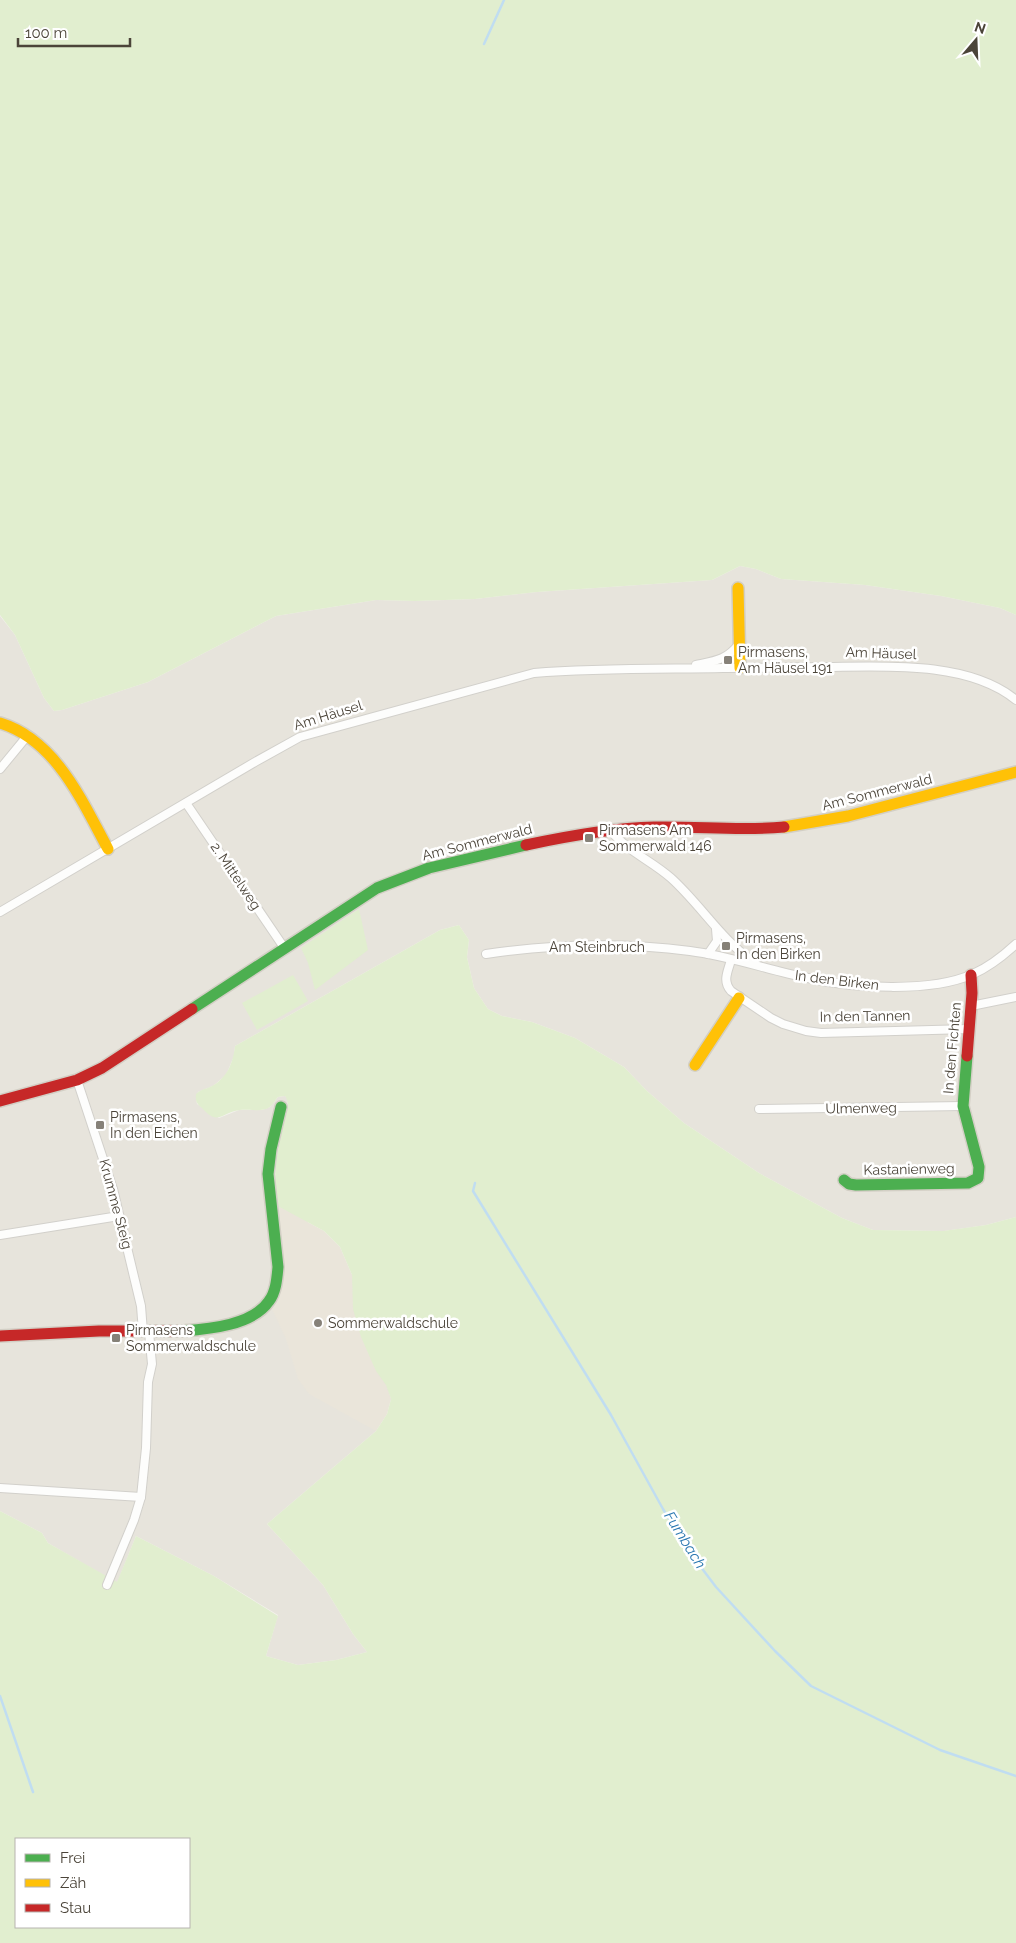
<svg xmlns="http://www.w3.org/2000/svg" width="1016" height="1943" font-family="Raleway,sans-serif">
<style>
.residential{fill:#e7e4dc}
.education{fill:#eae5da}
.green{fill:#e1eecf;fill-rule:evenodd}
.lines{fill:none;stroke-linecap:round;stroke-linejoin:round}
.stream{stroke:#c0ddf1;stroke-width:2.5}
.street-casing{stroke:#d2d0cb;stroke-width:10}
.fast-casing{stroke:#d3cfc5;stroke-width:14}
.slow-casing{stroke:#d3cfc5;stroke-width:14}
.jam-casing{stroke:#d3cfc5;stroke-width:14}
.street{stroke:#fdfdfc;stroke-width:8}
.fast{stroke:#4caf50;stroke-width:11}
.slow{stroke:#ffc107;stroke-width:11}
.jam{stroke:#c62828;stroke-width:11}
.poi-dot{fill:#868178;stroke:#fff;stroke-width:2}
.labels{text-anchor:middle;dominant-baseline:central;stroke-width:5;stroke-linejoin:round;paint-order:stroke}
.poi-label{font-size:14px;fill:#4b4439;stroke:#fff;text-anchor:start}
.street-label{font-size:14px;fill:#4b4439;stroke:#fff}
.water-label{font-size:15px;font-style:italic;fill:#2e7ab2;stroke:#fff}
</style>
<rect width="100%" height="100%" fill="#f4f2ee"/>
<path class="residential" d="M740,566L756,569L781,579L865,585L941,596L1000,608L1016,615V1217L986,1225L944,1231L873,1230L842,1218L759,1173L684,1123L647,1091L624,1067L575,1038L532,1022L502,1016L488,1009L474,988L467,957L469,940L459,925L440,930L235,1046L234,1056L226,1075L213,1086L198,1092L196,1098L197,1104L219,1118L239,1110H262L270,1107L278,1097L285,1096L288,1099L287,1110L275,1161L274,1182L352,1275L391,1399L376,1431L267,1524L323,1585L353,1634L367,1652L336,1660L298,1665L266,1656L278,1615L214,1576L136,1536L117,1583L48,1543L42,1533L0,1511V616L15,635L44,698L54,711L62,710L148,682L276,616L376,600L415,601L475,599L537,592L712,580Z"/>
<path class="education" d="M276,1205L324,1231L340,1247L352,1275L353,1309L376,1371L386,1385L391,1399L387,1414L376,1431L309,1394L298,1379L286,1339L272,1309L280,1293L281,1263Z"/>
<g class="green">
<path d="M0,0H1016V615L1000,608L941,596L865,585L781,579L756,569L740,566L712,580L537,592L475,599L415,601L376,600L276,616L148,682L62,710L54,711L44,698L15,635L0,615Z"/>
<path d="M359,909L368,950L315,990L308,963L301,948Z"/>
<path d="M459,925L469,940L467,957L474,988L488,1009L502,1016L532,1022L575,1038L624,1067L647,1091L684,1123L759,1173L842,1218L873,1230L943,1231L986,1225L1016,1217V1943H0V1511L42,1533L48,1543L117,1582L136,1536L214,1576L278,1616L266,1656L298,1665L336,1660L367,1652L353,1634L323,1585L267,1524L376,1431L387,1414L391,1399L386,1385L376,1371L361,1337L353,1309L352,1275L340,1247L324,1231L276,1205C273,1170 277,1152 285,1119C287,1111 290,1102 285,1096L278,1097C275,1100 273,1104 271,1106C263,1113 249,1109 240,1110C221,1112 219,1127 202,1108C197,1104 195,1101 196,1094C200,1090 205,1089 210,1087C227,1079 233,1063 235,1046L440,930ZM16,1839H189V1927H16Z"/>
<path d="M293,975L308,1001L257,1030L242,1003Z"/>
</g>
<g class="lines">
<g class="stream">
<path d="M484,44L504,0"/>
<path d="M475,1183L473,1191L611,1415L663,1509L688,1550L716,1587L775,1651L811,1686L940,1750L1016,1776"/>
<path d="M0,1696L33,1792"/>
</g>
<g class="street-casing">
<g id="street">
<path d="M696,665C715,661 727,660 739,644"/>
<path d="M0,769L28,735"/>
<path d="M186,803L285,949"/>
<path d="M611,831C627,851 652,861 671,878C701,905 721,940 755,963"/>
<path d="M0,912L255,762L300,737L534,673C596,668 660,669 723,668C760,668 796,667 833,667C889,666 970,662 1016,700"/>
<path d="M486,954C554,944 622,942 690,951C730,956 768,970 808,978C852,988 931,993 973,974C989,967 1003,956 1016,944"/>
<path d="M708,954L717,941L716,929"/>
<path d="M731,960C728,971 722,981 731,991L771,1018L783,1024L806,1031L821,1033L969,1029"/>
<path d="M971,1006L1016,997"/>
<path d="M77,1080L113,1189L141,1306L143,1332"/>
<path d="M759,1109L963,1106"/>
<path d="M0,1235L119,1216"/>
<path d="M0,1488L141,1497"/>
<path d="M107,1585L134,1520L141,1497L146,1448L148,1382L152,1364L149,1332"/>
</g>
</g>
<g class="fast-casing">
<g id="fast">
<path d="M192,1009L377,888L429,868L526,845"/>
<path d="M844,1180L849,1184L856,1185L968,1183L978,1178L979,1167L963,1106L967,1056"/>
<path d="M183,1331C210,1329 253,1325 269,1301C276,1292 277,1278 278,1267L268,1174L271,1149L281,1107"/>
</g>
</g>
<g class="slow-casing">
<g id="slow">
<path d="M738,588L740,668"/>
<path d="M0,723C56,740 82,801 108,849"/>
<path d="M784,827L848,816L1016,772"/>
<path d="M695,1065L739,998"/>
</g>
</g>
<g class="jam-casing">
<g id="jam">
<path d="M526,845C568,836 611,828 654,827C698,826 741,831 784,827"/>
<path d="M967,1056L972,993L971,975"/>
<path d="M0,1101L77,1080L102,1068L192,1009"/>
<path d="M0,1336L99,1331H183"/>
</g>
</g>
<use href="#street" class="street"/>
<use href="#fast" class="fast"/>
<use href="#slow" class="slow"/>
<use href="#jam" class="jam"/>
</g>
<g class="poi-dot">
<rect x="723" y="655" width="10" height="10" rx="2.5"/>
<rect x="584" y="833" width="10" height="10" rx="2.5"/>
<rect x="721" y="941" width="10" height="10" rx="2.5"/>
<rect x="95" y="1120" width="10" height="10" rx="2.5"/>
<circle cx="318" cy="1323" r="5"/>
<rect x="111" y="1333" width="10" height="10" rx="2.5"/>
</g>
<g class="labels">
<g class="poi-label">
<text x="738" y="652">Pirmasens,<tspan x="738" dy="16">Am Häusel 191</tspan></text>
<text x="599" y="830">Pirmasens Am<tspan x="599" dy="16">Sommerwald 146</tspan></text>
<text x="736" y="938">Pirmasens,<tspan x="736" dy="16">In den Birken</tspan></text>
<text x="110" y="1117">Pirmasens,<tspan x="110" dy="16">In den Eichen</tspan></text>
<text x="328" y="1323">Sommerwaldschule</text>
<text x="126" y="1330">Pirmasens<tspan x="126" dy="16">Sommerwaldschule</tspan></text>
</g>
<g class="street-label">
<text transform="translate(881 653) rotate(2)">Am Häusel</text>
<text transform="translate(328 715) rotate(-17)">Am Häusel</text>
<text transform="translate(877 792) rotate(-14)">Am Sommerwald</text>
<text transform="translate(477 842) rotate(-14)">Am Sommerwald</text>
<text transform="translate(236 876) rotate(56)">2. Mittelweg</text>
<text x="597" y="947">Am Steinbruch</text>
<text transform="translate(837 980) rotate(7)">In den Birken</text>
<text transform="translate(865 1016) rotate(-1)">In den Tannen</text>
<text transform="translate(952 1048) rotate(-85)">In den Fichten</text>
<text transform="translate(861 1108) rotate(-1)">Ulmenweg</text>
<text transform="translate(909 1169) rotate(-1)">Kastanienweg</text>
<text transform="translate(116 1204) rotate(75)">Krumme Steig</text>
</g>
<g class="water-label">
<text transform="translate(685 1540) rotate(58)">Fumbach</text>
</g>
</g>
<rect x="15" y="1838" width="175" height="90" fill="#ffffff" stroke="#b7b4b0"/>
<rect x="25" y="1854" width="25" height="8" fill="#4caf50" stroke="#b7b4b0"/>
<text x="60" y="1863" font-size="15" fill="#4b4439">Frei</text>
<rect x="25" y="1879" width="25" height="8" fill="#ffc107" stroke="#b7b4b0"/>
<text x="60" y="1888" font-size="15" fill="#4b4439">Zäh</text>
<rect x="25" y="1904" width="25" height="8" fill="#c62828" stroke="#b7b4b0"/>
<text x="60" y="1913" font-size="15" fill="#4b4439">Stau</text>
<g transform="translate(976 40) rotate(19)" stroke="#ffffff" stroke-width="4" paint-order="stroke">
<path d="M0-4L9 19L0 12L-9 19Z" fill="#4b4439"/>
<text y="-8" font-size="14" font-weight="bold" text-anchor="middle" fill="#4b4439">N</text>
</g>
<path d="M18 38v8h112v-8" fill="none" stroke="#4b4439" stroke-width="2.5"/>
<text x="25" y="38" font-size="15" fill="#4b4439" stroke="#ffffff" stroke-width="4" paint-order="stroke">100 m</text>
</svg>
